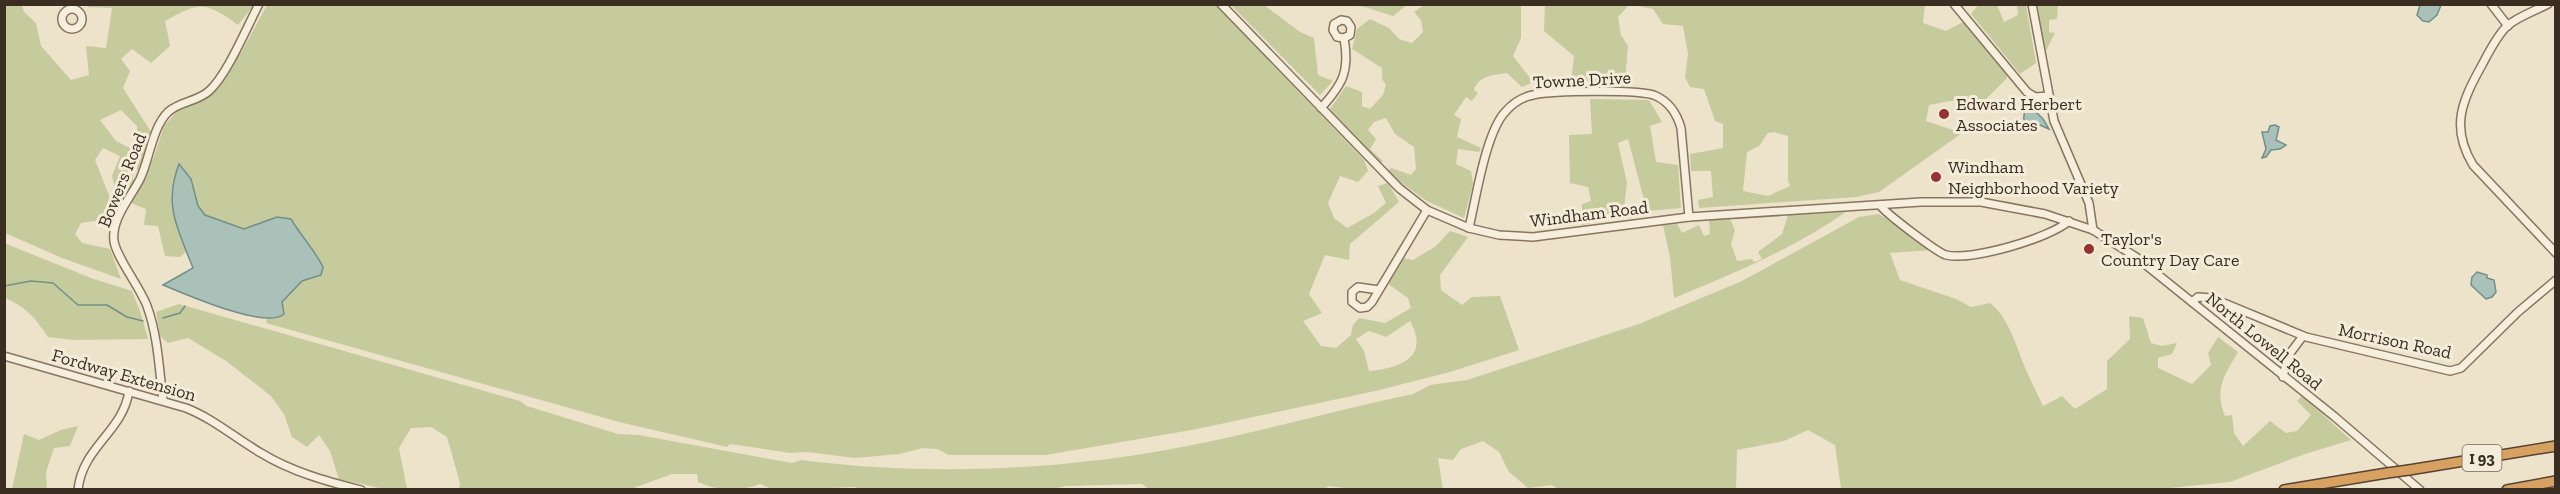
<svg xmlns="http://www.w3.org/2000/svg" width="2560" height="494" font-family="'Zilla Slab',serif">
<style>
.green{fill:#c6cb9e;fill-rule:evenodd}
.water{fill:#aac1ba;stroke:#719088;stroke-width:1.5}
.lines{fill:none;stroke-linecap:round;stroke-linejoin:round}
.stream{stroke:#719088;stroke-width:1.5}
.minor-casing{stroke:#88755f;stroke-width:10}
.highway-casing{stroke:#574333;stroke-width:12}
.minor{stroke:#f7efdd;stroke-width:7}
.highway{stroke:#d6a161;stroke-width:9}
.highway-bridge-casing{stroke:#574333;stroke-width:12;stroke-linecap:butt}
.highway-bridge{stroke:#d6a161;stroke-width:9}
.poi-dot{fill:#943234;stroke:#f4ecd9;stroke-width:2}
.labels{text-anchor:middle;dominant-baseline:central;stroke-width:6;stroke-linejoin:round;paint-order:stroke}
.shield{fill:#f4ecd9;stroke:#726659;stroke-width:1.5}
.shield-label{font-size:16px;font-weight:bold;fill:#3a2d22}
.street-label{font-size:18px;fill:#3a2d22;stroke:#f4ecd9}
.poi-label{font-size:18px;fill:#3a2d22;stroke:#f4ecd9;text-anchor:start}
</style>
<rect width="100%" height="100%" fill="#ede2ca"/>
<g class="green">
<path d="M1979,4L1997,5L2004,22L2018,15L2017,5H2026L2036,63L2020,74L1971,14Z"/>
<path d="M5,5H22L24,12L36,23L41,46L71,80L89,75L86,46L106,48L112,8L88,7L86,5H254L238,25C205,1 199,2 165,21L170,46L151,63L132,49L121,59L130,71L123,88L153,135L139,173L137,170V126L121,110L100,120L116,141L132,149L131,167L134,183L120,208L112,176L120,156L103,148L95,160L114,208L108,219L81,223L75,234L82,243L110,249L121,279L62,258L5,233Z"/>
<path d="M267,5H1216L1364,160L1368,171L1358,182L1340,176L1328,203L1334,218L1347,228L1374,213L1386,203L1378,186L1388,183L1399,202L1350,244L1349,260L1325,255L1309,294L1322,313L1303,321L1321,346L1336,348L1351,335L1353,325L1359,318L1385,323L1411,308L1408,298L1387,283L1402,258L1413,260L1436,246L1450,231L1468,237L1440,275L1441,290L1462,305L1472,297L1500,296L1519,350L1450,372L1375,391L1197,429L1046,455H949L937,449L923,448L899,454L855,458L807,452L790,453L730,444L727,447L619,422L266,323L267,318L239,313L163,285L193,268L186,252L180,257L165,256L158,226L144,225L146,209L131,203L154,157L164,126L180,108L211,96L242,51ZM1410,321C1430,357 1401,368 1369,371L1364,351L1356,339L1369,331L1386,337Z"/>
<path d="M1231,5H1264L1300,32L1314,38L1318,75L1333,81L1320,95Z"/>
<path d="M1349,5V4L1407,5L1393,16L1365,7Z"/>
<path d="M1424,5H1521V38L1513,56L1533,82L1522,87L1507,73C1494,75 1479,75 1474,90L1478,93L1472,101L1466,97L1454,115L1461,119L1457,137L1481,148L1479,152L1458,149L1456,164L1471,171L1473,184L1464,218L1427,201L1386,172L1391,168L1411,175L1416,169L1414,147L1395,134L1386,118L1374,122L1368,130L1376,139L1370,149L1383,161L1378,165L1330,109L1346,86L1362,92V106L1370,109L1383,95L1386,85L1382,79V68L1352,49L1357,29L1370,19L1389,28L1399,39L1412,43L1423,32L1421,20L1414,12Z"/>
<path d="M1545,5H1629L1618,17L1621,35L1628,46L1625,82L1597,81L1571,83L1574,56L1544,31Z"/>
<path d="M1634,5H1925L1923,23L1946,31L1963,22L2007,75V78L1984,101H1950L1929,105L1926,121L1962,133L1879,192L1856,197L1699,208L1698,200L1713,197L1711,171H1691L1690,154L1723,148V124L1715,121L1704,89L1690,87L1685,77L1688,54L1683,26L1663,24L1653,9ZM1774,132L1788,136V180L1790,186L1768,196L1743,191L1747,152L1759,146L1768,133Z"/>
<path d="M2035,5H2058L2057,19L2049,20V32L2055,33L2046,51Z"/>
<path d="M1590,99L1649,100L1662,122L1650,126L1656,162L1678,165L1681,208L1647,211L1628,139L1618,143L1627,183L1623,216L1582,225V204L1591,201L1588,187L1570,183L1569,135L1592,134Z"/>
<path d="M1846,212C1793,249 1734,273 1674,298L1670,257L1663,225L1677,224L1682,233L1699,225L1704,236L1710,234L1709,220L1730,219L1735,230L1731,244L1737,261L1752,259L1754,262L1762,259L1758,252L1782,234L1788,215Z"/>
<path d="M1879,214L1932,250L1890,253L1900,280L1956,299L1971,307L1990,303C2011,320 2016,348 2027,372C2032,384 2038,395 2043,406L2062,396L2075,409L2107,389V361L2130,339L2129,316L2143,318L2151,343L2162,346L2177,343L2172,354L2158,358V368L2192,384L2211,365L2208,353L2218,337L2238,352C2224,376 2214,389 2225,416L2232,415L2234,433L2243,446L2270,421L2286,433L2297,431L2311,415L2297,401L2302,396L2351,440L2302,455L2230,482L2149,490L1841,489L1835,445L1808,430L1784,441L1737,450L1736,490H1559L1552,485L1528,488L1509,472L1499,452L1483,441L1461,449L1453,460L1438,458L1443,490H1359L1329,486L1323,490H1150L1142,484L1066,486L1047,490H860L855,487L774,490L760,484C739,492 718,491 698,482L697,474H672L631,489L459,490L460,483L447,437L431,427L411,428L399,448L407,489H384L339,479L330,451L319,435L307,447L292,437L284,414L271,396L226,361L188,338L168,343L160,336L156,312L179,304L520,401L527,406L618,434L639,435L792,463L801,460C927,476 1057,471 1182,447C1260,432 1336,410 1413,394L1430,385L1467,380L1639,324L1742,281L1859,217Z"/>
<path d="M4,243L91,278L132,291L141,314L148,339L73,340L48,337C36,319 25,306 5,298Z"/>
<path d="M78,426L70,446L54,448L46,472L47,489H12L24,434L39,440L61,430Z"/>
</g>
<g class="water">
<path d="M2420,5L2441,4V5L2437,15L2429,22L2423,21L2417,15Z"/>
<path d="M2026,107H2031L2043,119L2049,129L2040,125L2030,129C2022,122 2023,117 2026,107Z"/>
<path d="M2275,125L2279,127L2276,140L2286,145L2280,149L2271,150L2266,157L2262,158L2266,149L2262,132H2268L2270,126Z"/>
<path d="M179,164L191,179L198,206L205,215L244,229L277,217L291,219C301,236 314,249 323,267L321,275L302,281L282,302L284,314C266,330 185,294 163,285L193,268C178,229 163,206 179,164Z"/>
<path d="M2477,272L2487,275V278L2494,280L2496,292L2492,297L2486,299L2471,285L2472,277Z"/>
</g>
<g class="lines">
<g class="stream">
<path d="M4,286L31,281L53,283L78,305H107L127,317L143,321"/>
<path d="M163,318L180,313L185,306"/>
</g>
<g class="minor-casing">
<g id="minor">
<path d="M1221,4L1399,188L1427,210L1469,228L1499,235L1533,237L1689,217L1921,202H1981L2045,214L2093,230L2136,257L2335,417L2420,490"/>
<path d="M1954,4L2027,92L2035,97L2049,96"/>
<path d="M2032,4L2054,121L2089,203L2093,230"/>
<path d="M2491,4L2508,26"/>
<path d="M2548,4C2535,11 2519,16 2507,26C2496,37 2489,52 2482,65C2462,101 2450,127 2473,165L2556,253"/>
<circle cx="72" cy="19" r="10"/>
<path d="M1321,108C1343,84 1350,71 1344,38L1337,37L1333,30L1334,24L1341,20L1347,21L1351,27L1350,35L1344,38"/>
<path d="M1880,205C1885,213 1938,253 1946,255C1972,261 2050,238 2069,221"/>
<path d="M1469,228C1476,198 1486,131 1506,111C1513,103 1523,97 1533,95C1552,91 1640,89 1656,96C1669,102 1677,114 1681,128L1689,217"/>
<path d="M1379,290L1358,287L1352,292V302L1360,308L1367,307L1372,302L1427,210"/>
<path d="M2192,302L2198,297L2212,298L2306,337L2450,371L2461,368L2518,312L2556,280"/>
<path d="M4,356L186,408C214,419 235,438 261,453C292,472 326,481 361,490"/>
<path d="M2283,377L2288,356L2303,336"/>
<path d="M163,400C159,368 158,336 147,306C140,287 116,257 114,241C111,219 131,197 140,179C150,158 152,128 168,112C180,101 197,102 209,91C227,75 247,27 259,4"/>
<path d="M78,490C82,447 123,432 129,391"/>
</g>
</g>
<g class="highway-casing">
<g id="highway">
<path d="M2409,470L2556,446"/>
<path d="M2284,490L2387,473"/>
<path d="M2507,490L2556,481"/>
</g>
</g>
<use href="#minor" class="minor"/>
<use href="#highway" class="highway"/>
<g class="highway-bridge-casing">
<path id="highway-bridge" d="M2387,473L2409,470"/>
</g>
<use href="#highway-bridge" class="highway-bridge"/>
</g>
<g class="poi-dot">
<circle cx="1944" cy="114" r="6"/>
<circle cx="1936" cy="177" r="6"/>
<circle cx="2089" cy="249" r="6"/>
</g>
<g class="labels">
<rect class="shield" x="2462.5" y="445" width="39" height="26" rx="4.5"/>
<g class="shield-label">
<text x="2482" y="458">I 93</text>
</g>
<g class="street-label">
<text transform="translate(1582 80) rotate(-3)">Towne Drive</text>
<text transform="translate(122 180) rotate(-68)">Bowers Road</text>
<text transform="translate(1589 214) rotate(-7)">Windham Road</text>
<text transform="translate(2264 341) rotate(39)">North Lowell Road</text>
<text transform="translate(2395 341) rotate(12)">Morrison Road</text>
<text transform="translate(124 375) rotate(16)">Fordway Extension</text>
</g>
<g class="poi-label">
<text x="1956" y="104">Edward Herbert<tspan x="1956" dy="21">Associates</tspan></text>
<text x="1948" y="167">Windham<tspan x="1948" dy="21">Neighborhood Variety</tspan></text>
<text x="2101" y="239">Taylor's<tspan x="2101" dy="21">Country Day Care</tspan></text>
</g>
</g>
<rect width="2560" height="494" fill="none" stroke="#3a2d22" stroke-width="12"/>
</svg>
